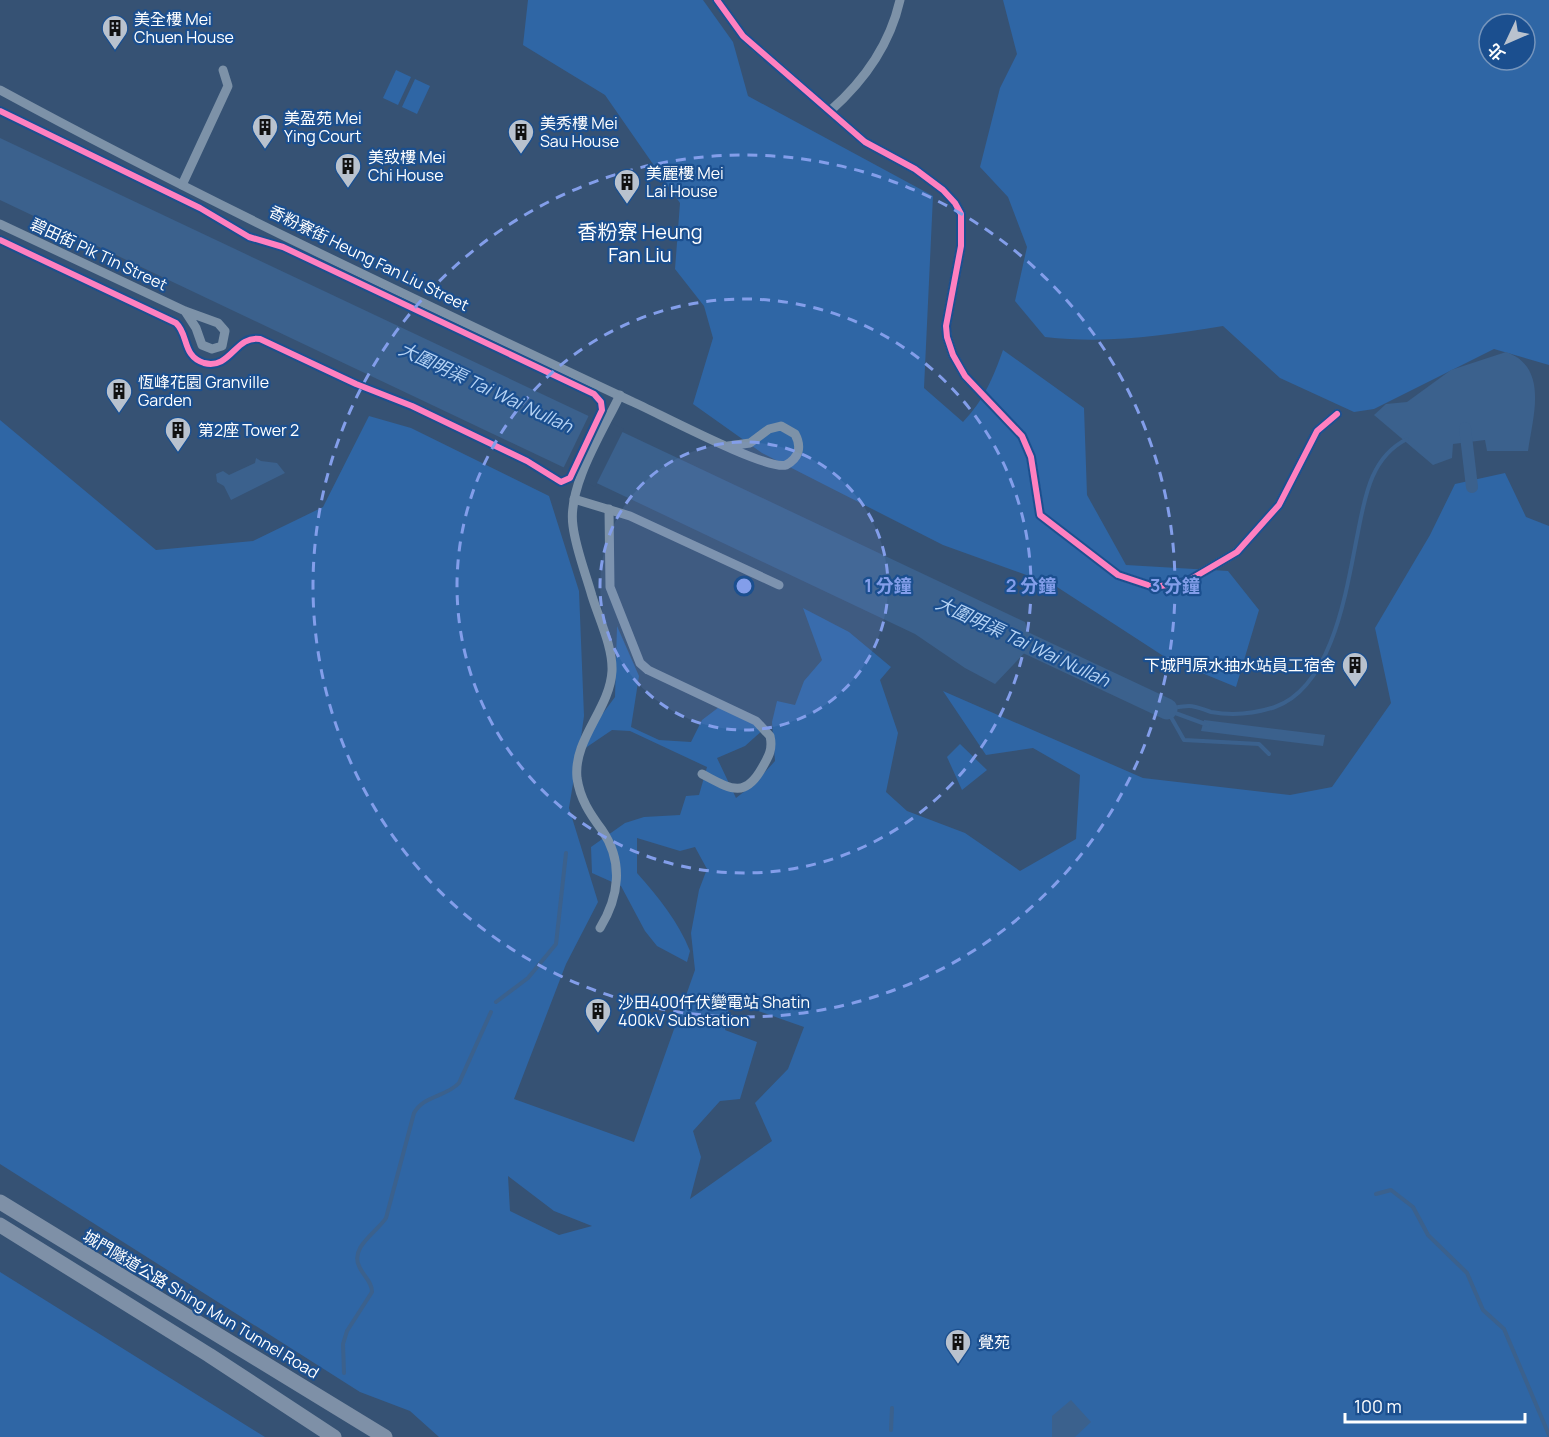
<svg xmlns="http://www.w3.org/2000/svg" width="1549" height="1437" font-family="Manrope,'Noto Sans TC',sans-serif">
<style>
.green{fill:#2f66a5;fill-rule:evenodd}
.water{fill:#3b618d}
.pier{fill:#365274}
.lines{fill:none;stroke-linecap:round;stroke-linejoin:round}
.stream{stroke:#3b618d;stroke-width:4}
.canal{stroke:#3b618d;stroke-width:12}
.river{stroke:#3b618d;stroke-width:21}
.minor{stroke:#7d92a8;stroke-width:9}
.trunk{stroke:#7e90a7;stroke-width:15}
.cycleway-casing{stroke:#1b4f8f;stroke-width:10}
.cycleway{stroke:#ff80c0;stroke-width:6}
.ring{fill:none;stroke:#839eea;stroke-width:3;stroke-dasharray:10 8}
.labels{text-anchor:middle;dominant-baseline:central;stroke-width:4.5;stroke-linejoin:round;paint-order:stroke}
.poi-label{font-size:16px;fill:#fff;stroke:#1b4f8f;text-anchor:start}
.street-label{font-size:16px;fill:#fff;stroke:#1b4f8f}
.water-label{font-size:18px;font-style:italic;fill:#b5d3f5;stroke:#1b4f8f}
.quarter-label{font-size:20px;fill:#fff;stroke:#1b4f8f}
.centre{fill:#839eea;stroke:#1b4f8f;stroke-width:3}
.ring-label{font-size:18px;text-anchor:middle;font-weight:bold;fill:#839eea;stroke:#1b4f8f;stroke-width:4.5;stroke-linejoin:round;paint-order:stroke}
</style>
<rect width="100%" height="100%" fill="#365274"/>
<g class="green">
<path d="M528,0H703L733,42L748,96L933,196L924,388L963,422C984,400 993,378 1003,350L1084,408L1087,495L1126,565L1228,571L1259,610L1236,687L1168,659L1054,585L943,545L762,453L693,404L713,338L704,306L675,269L680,203L605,95L523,45Z"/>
<path d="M1003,0H1549V365L1494,349L1374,409L1354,412L1280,378L1223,326C1161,336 1107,344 1045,337L1015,301L1027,247L1008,197L980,167L1000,88L1017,54ZM1489,24H1525V60H1489Z"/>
<path d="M396,70L411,77L398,105L383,98Z"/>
<path d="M415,79L430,86L417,114L402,107Z"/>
<path d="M369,416L411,428L549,496L579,591L584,716L580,744L615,697L617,626L639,676L631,727L659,740L691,742L702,720L723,704L764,729L745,746L717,758L736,798L754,784L775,761L772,722L777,701L795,705L804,681L822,660L803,608L849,632L891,667L880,680L898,733L886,792L907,811L965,833L1020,871L1076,839L1080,775L1033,748L986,755L943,691L1143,778L1290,795L1332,787L1391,703L1375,628L1430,535L1455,484L1505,473L1526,517L1549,526V1437H439L410,1411L360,1392L0,1164V420L156,550L253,541L323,507ZM612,730L630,731L707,767L699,795L686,796L680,815L644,817L625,823L591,847L592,873L621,886L645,931L657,946L687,962L690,951C678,921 659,898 637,873V838L680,851L695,847L707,869L699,890L691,933L695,970L634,1142L514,1099L566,964L598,902L569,808L578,753ZM730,1001L804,1027L788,1069L755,1103L772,1141L690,1199L701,1157L693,1131L720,1101L740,1099L757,1042L725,1030ZM508,1176L554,1211L592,1226L559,1235L510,1211Z"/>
<path d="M960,744L987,770L962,790L947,757Z"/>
<path d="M0,1272L265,1437H0Z"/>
</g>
<g class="water">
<path d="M0,138L1025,622L1032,645L995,684L965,668L915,634L0,200Z"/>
<path d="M1506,352C1549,367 1533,416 1528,451H1487L1485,440L1453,444L1452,458L1433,465L1374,415L1386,404L1407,402L1451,370Z"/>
<path d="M256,458L261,461L277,463L285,473L231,500L224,486L217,482L216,474L223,471L229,475L255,463Z"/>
<path d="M1204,720L1325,735L1323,746L1201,731Z"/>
<path d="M1071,1400L1091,1422L1075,1437H1052V1416Z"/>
</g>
<path class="pier" d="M590,413L624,429L595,487L562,471Z"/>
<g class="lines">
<g class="stream">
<path d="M1167,709C1174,708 1182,706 1189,706C1197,706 1204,710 1211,712C1233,716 1254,714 1275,707C1334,686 1347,586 1358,532C1365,496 1371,457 1407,439"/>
<path d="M1167,710L1208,725"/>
<path d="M1167,710L1184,740L1259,744L1269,754"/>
<path d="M496,1002L528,978L556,944L566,853"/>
<path d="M1376,1194L1391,1190L1413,1207L1428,1235L1467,1273L1483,1310L1504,1329L1549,1435"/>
<path d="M344,1373L343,1344L347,1331L372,1292C372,1281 363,1276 359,1266C350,1247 377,1232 386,1218L414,1113C424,1095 446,1097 459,1083L491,1012"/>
<path d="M891,1430L892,1408"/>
</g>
<path class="canal" d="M1465,428L1472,487"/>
<path class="river" d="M1007,634L1167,709"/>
<g class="minor">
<path d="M717,0L743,36L865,142L915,169L943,190L955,203L961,214V246L946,326L947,337L953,355L965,376L1022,436L1031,457L1040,515L1118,575L1154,587L1186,582L1237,552L1279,505L1317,431L1337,414"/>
<path d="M0,90C206,202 420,302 633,402C658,413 767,471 786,465C799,458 802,447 795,434L781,426L769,429L750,443L728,446"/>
<path d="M830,111C863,82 890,44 900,0"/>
<path d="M182,185L228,86L223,70"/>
<path d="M0,224L185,311L218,323L225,331L222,346L212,349L202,345L196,328L185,311"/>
<path d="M574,499L630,516L779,585"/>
<path d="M609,509L610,587L640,663L648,670L756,721L770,736C773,749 769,756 762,768C744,800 729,788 702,774"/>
<path d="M600,928C619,897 624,862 602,830C590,814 580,799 577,778C573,739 610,709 612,671C613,647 599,619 592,596C586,574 576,550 573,526C567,486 603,431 620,395"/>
</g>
<g class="trunk">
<path d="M0,1202L385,1437"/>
<path d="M0,1225L209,1355L334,1437"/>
</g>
<g class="cycleway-casing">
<g id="cycleway">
<path d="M717,0L743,36L865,142L915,169L943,190L955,203L961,214V246L946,326L947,337L953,355L965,376L1022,436L1031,457L1040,515L1118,575L1154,587L1186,582L1237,552L1279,505L1317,431L1337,414"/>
<path d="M0,111L200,208L249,237L283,247L594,394L601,402L602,410L570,478L561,482L527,461L412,406L356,384L260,339C235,335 231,370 204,363C182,356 189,335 176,323L0,240"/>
</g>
</g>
<use href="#cycleway" class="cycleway"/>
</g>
<circle cx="744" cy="586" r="144" fill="#839eea" fill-opacity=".12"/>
<g class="ring">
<circle cx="744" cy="586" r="144"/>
<circle cx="744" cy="586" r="287"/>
<circle cx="744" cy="586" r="431"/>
</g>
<defs>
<g id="building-pin" transform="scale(1.35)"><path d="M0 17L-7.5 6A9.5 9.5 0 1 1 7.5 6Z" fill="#b9c2ce" stroke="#1b4f8f"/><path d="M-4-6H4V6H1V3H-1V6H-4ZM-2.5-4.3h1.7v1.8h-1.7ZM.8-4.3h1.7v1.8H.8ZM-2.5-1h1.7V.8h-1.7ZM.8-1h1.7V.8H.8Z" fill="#111"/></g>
</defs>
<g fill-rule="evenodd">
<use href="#building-pin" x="115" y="28"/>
<use href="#building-pin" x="265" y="127"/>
<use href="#building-pin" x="521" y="132"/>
<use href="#building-pin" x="348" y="166"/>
<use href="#building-pin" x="627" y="182"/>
<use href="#building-pin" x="119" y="391"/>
<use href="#building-pin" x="178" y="430"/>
<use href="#building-pin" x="1355" y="665"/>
<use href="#building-pin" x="598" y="1011"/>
<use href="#building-pin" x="958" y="1342"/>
</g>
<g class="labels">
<g class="poi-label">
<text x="134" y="19">美全樓 Mei<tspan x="134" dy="18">Chuen House</tspan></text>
<text x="284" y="118">美盈苑 Mei<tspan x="284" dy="18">Ying Court</tspan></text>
<text x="540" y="123">美秀樓 Mei<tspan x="540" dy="18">Sau House</tspan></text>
<text x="368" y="157">美致樓 Mei<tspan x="368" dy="18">Chi House</tspan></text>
<text x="646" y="173">美麗樓 Mei<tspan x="646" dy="18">Lai House</tspan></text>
<text x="138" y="382">恆峰花園 Granville<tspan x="138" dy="18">Garden</tspan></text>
<text x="198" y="430">第2座 Tower 2</text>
<text x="1336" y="665" text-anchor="end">下城門原水抽水站員工宿舍</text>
<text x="618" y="1002">沙田400仟伏變電站 Shatin<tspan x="618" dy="18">400kV Substation</tspan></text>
<text x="978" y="1342">覺苑</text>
</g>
<g class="street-label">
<text transform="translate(99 254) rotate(25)">碧田街 Pik Tin Street</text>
<text transform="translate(369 258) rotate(26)">香粉寮街 Heung Fan Liu Street</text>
<text transform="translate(201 1304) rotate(31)">城門隧道公路 Shing Mun Tunnel Road</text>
</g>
<g class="water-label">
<text transform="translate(486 387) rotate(25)">大圍明渠 Tai Wai Nullah</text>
<text transform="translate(1023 641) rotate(25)">大圍明渠 Tai Wai Nullah</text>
</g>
<g class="quarter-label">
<text x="640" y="231">香粉寮 Heung<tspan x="640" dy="23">Fan Liu</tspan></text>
</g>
</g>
<circle cx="744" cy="586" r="9" class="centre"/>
<g class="ring-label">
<text x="888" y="592">1 分鐘</text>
<text x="1031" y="592">2 分鐘</text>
<text x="1175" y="592">3 分鐘</text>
</g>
<g transform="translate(1507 42) rotate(226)"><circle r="28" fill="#1b4f8f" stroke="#7695bc" stroke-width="1.5"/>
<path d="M0-4.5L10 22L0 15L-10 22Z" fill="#b9c2ce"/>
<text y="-9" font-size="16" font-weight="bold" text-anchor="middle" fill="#ffffff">北</text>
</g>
<path d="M1345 1413v9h180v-9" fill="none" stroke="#ffffff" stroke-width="3"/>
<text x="1354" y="1413" font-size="18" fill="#ffffff" stroke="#1b4f8f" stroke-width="4.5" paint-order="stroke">100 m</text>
</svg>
